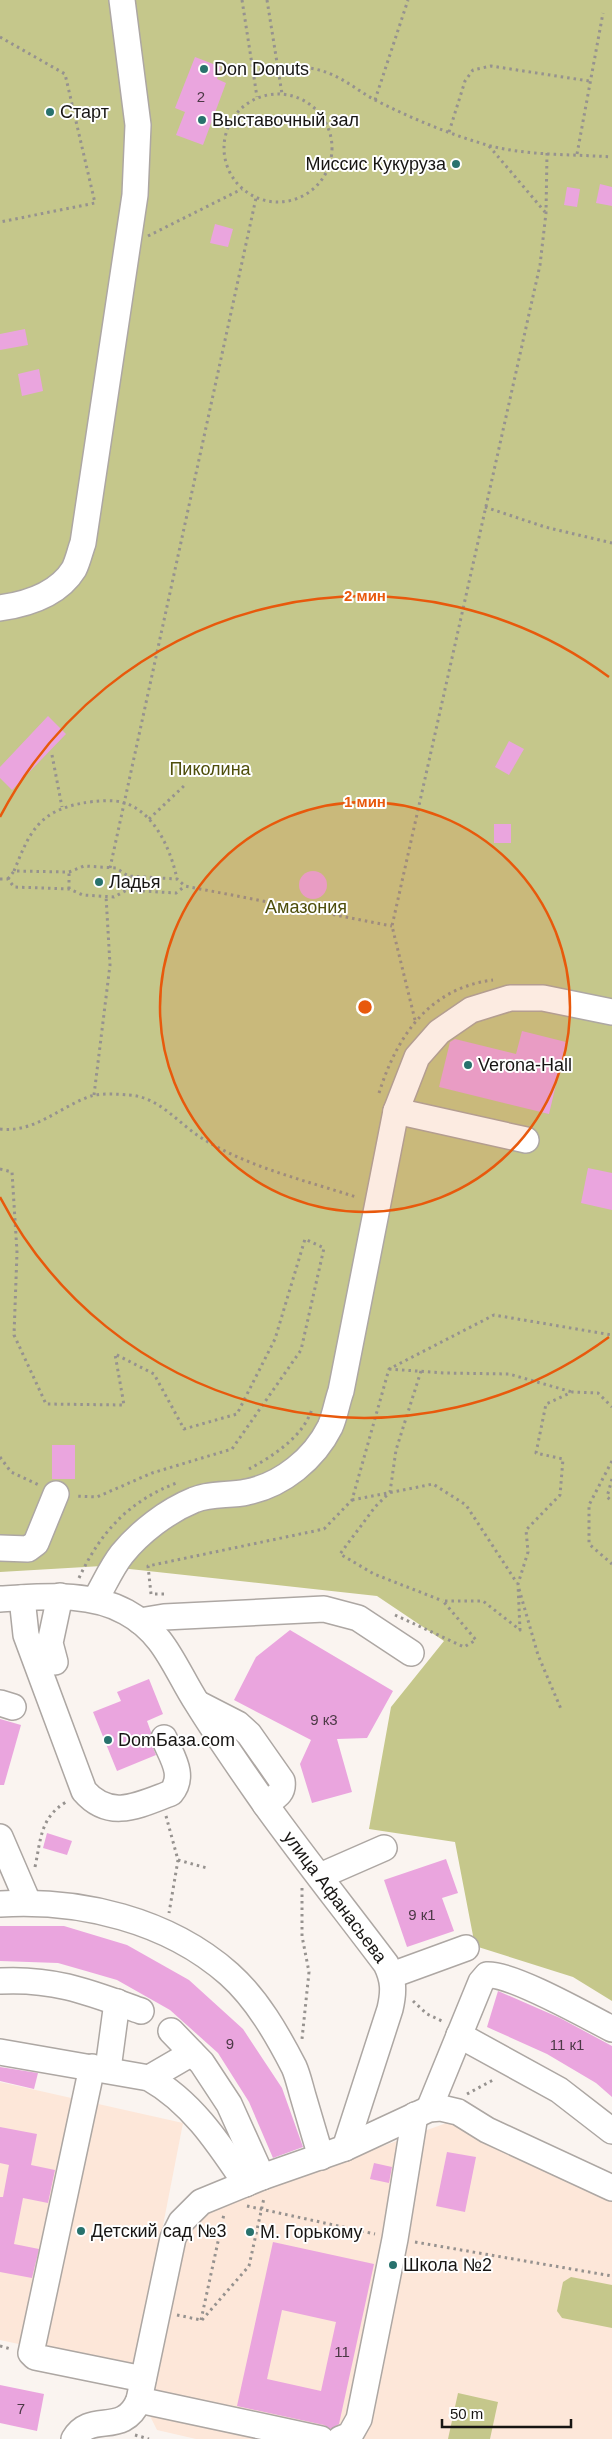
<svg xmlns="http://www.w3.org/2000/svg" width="612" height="2439" font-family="Arial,sans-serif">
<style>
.education{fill:#fde7d9}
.green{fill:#c5c78b}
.building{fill:#eaa5de;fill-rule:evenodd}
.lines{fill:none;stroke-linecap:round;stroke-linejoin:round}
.minor-casing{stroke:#ada7a3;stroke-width:28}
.path{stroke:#96928f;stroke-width:3;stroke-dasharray:2.5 4;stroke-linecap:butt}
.minor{stroke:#fff;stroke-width:25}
.ring{fill:none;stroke:#e8590c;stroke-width:2.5}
.poi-dot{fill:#28726d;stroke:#fff;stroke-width:2}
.labels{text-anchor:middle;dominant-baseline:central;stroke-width:4;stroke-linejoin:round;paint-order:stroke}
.number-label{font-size:15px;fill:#4c3946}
.poi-label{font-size:18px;fill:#171513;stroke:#fff;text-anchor:start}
.park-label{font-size:18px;fill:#4e4e0b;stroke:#fff}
.street-label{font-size:18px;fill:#171513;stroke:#fff}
.centre{fill:#e8590c;stroke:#fff;stroke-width:2.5}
.ring-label{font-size:15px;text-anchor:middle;font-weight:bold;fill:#e8590c;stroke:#fff;stroke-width:4;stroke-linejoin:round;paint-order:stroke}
</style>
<rect width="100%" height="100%" fill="#faf4f0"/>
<g class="education">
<path d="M0,2082L183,2123L135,2369L0,2340Z"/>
<path d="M452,2121L612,2196V2439H196L157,2430L150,2416L174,2297L168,2295L181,2235L205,2207L336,2163Z"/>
</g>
<g class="green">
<path d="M0,0H612V2001L573,1977L475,1946L455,1842L369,1829L391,1707L444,1641L377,1596L102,1566L0,1572Z"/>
<path d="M571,2277L612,2285V2328L562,2318L557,2311L563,2282Z"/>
<path d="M458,2393L498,2402L490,2439H448Z"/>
</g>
<g class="building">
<path d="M195,57L221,67L217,79L226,83L203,145L176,135L185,112L175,108Z"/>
<path d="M600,184L612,187V206L596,203Z"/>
<path d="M567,187L580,189L577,207L564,205Z"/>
<path d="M215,224L233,229L228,247L210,243Z"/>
<path d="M25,329L28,345L0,350V334Z"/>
<path d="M39,369L43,391L22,396L18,374Z"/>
<path d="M48,716L66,734L12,790L0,778V767Z"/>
<path d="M509,741L524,749L509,775L495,767Z"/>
<rect x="494" y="824" width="17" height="19"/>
<circle cx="313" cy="885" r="14"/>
<path d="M522,1031L566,1042L549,1114L439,1087L450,1042L455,1039L516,1054Z"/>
<path d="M588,1168L612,1173V1210L581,1203Z"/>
<rect x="52" y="1445" width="23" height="34"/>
<path d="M290,1630L393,1691L367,1738L337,1739L352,1792L312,1803L300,1764L311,1740L234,1700L256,1657Z"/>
<path d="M149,1679L163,1714L147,1721L151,1732V1743L156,1755L117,1771L93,1712L121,1701L117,1692Z"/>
<path d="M0,1719L21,1725L4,1785H0Z"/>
<path d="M47,1833L72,1841L67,1855L43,1848Z"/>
<path d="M446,1859L458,1893L442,1898L454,1931L407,1947L384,1880Z"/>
<path d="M0,1926H64L127,1945L189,1980L243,2029L282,2088L303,2147L273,2158L249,2102L218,2053L170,2010L117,1980L86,1971L58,1963L0,1961Z"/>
<path d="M498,1991L560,2018L612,2046V2097L596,2083L547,2054L487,2027Z"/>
<path d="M0,2067L38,2073L34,2089L0,2081Z"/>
<path d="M0,2127L37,2134L31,2165L55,2170L48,2203L23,2198L14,2244L39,2249L32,2278L0,2272V2197H3L9,2165L0,2163Z"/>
<path d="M447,2152L476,2157L465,2212L436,2206Z"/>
<path d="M374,2163L392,2167L389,2183L370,2179Z"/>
<path d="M273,2242L374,2264L339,2424L331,2429L324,2425L237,2406ZM282,2310L336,2322L321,2391L267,2379Z"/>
<path d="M0,2385L44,2394L37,2431L0,2423Z"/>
</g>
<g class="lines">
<g class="minor-casing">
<g id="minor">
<path d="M0,608C28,604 58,595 74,569C78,561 80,551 83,543L135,195L138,125L122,0"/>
<path d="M396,1111L526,1140"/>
<path d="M0,1548L28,1549L36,1543L56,1494"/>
<path d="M22,1598L26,1635L84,1791C110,1821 139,1805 171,1793C186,1775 171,1756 164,1738"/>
<path d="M0,1599C42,1597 88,1591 126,1612C165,1633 175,1669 197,1703C218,1737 242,1771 265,1804C304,1858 346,1911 386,1964C394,1980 394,1992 390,2009L345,2148"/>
<path d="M95,1600C104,1585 111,1568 122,1554C140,1532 167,1511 194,1500C210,1493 230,1496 247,1492C282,1485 314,1459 330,1427C335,1416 337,1402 341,1391L396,1111L417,1057L439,1032L471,1010L510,998H543L612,1012"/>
<path d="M140,1621L164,1617L324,1609L358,1618L411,1653"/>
<path d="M55,1662L50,1643L60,1596"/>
<path d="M0,1703L13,1707"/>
<path d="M199,1704L238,1724L249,1734L282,1781C284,1794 275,1797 265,1804"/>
<path d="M0,1837L28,1902"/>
<path d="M320,1876L384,1848"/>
<path d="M0,1904C80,1899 168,1920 229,1974C257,1999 277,2034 294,2067C298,2076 300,2086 303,2096C309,2116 315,2137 321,2157"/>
<path d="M392,1975L466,1948"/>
<path d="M0,1981C55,1978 91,1993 141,2011"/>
<path d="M171,2031L202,2063L229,2104L262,2177"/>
<path d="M459,2035L559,2090L612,2131"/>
<path d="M0,2052L149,2078C192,2102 219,2144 246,2184"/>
<path d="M92,2067L31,2353L35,2357L143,2379"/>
<path d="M108,2069L117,2002"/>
<path d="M149,2078L192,2053"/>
<path d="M429,2109L481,1982L487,1975C511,1973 587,2016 612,2029"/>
<path d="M139,2400L321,2439"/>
<path d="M74,2439C91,2410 123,2438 139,2400L173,2238L181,2222L201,2202L262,2177L345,2148L429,2109L441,2108L458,2112L487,2130L612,2188"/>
<path d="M340,2439L350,2435L359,2419L395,2239L415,2115"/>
</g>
</g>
<g class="path">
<path d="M242,0L257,97"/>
<path d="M267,0L282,94"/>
<path d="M0,37L65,74L95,203L0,222"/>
<path d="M253,71C280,66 309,63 335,76C350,83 363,94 377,101C413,119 449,134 487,145C527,156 571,154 612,157"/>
<circle cx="278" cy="148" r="54"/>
<path d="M375,100L408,0"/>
<path d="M449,132L465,81L473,70L491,66L589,81"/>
<path d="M489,146L545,212"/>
<path d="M577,154L603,13"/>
<path d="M148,236L242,189"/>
<path d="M485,507L545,527L612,543"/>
<path d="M52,755L62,807"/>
<path d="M149,819L186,784"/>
<path d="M110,868L256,198"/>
<path d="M14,871C21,854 27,837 39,824C51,811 67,806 83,803C94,801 114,799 125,803C155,813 171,850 177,879"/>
<path d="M0,879H8L14,887L69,889L83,895L114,897L127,890L176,893L185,886"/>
<path d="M8,879L14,871L69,872L84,866L116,868L128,876L177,879L185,886L392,926"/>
<path d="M69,889V872"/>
<path d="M127,890L128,876"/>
<path d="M415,1020L392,926L540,265L546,213L547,153"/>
<path d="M379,1093C397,1036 429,988 493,980"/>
<path d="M94,1095L110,965L106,896"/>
<path d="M0,1129C35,1133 59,1107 91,1096C102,1093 118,1094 129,1095C159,1097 177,1122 200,1137C247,1167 304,1180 356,1197"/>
<path d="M0,1169L12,1172L17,1252L14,1335L46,1404L124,1405L115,1354L154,1374L184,1429L237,1414L275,1339L305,1239L324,1248L301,1350L232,1449L152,1473L97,1497L75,1496"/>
<path d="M389,1369L444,1373L509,1374L572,1392"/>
<path d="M421,1371L396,1450L390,1492L375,1507L340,1554L374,1574L443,1601"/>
<path d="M0,1457L11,1472L39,1485"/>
<path d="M612,1461L589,1505V1544L612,1564"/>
<path d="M249,1469C273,1456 303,1437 312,1409"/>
<path d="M612,1479L607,1497L612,1501"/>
<path d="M352,1500L433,1484L466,1505L517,1583"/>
<path d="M79,1578C101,1531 130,1500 179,1482"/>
<path d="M519,1589L538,1655L561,1709"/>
<path d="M164,1594H151L148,1566L324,1529L352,1500L389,1369L494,1315L612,1335"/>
<path d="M395,1615L464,1647L476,1640L443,1601H483L520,1630L518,1584L528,1552L526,1530L560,1495L563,1459L536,1453L546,1404L572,1392L598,1393L612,1407"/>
<path d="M166,1816L178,1860L169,1913"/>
<path d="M178,1860L207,1868"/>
<path d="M35,1867C41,1839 40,1818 66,1802"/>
<path d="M302,1888V1936L309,1972L302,2039"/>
<path d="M413,2001L427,2014L444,2022"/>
<path d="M467,2094L495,2079"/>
<path d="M247,2206L375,2234"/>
<path d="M415,2242L612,2276"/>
<path d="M177,2315L201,2320"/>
<path d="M201,2320L224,2214"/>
<path d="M202,2320L249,2266L264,2198"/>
<path d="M0,2346L11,2349"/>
<path d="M135,2435L149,2439"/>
</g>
<use href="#minor" class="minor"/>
</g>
<circle cx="365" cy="1007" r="205" fill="#e8590c" fill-opacity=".12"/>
<g class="ring">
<circle cx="365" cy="1007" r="205"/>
<path d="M609 1337A411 411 0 0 1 0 1197M0 817A411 411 0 0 1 609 677"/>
</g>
<g class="poi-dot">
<circle cx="204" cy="69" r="5"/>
<circle cx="50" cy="112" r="5"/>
<circle cx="202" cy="120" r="5"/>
<circle cx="456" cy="164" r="5"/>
<circle cx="99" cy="882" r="5"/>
<circle cx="468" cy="1065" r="5"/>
<circle cx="108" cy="1740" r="5"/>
<circle cx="81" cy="2231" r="5"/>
<circle cx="250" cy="2232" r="5"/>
<circle cx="393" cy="2265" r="5"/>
</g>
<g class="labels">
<g class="number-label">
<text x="201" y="96">2</text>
<text x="324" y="1719">9 к3</text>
<text x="422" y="1914">9 к1</text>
<text x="230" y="2043">9</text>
<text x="567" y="2044">11 к1</text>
<text x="342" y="2351">11</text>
<text x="21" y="2408">7</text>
</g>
<g class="poi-label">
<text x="214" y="69">Don Donuts</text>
<text x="60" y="112">Старт</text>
<text x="212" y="120">Выставочный зал</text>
<text x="446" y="164" text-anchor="end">Миссис Кукуруза</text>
<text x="109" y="882">Ладья</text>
<text x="478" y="1065">Verona-Hall</text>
<text x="118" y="1740">DomБаза.com</text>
<text x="91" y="2231">Детский сад №3</text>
<text x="260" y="2232">М. Горькому</text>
<text x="403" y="2265">Школа №2</text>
</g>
<g class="park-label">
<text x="210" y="769">Пиколина</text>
<text x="306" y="907">Амазония</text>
</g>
<g class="street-label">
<text transform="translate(335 1897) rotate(53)">улица Афанасьева</text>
</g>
</g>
<circle cx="365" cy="1007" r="8" class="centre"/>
<g class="ring-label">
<text x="365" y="601">2 мин</text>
<text x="365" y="807">1 мин</text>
</g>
<path d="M442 2419v8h129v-8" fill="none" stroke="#171513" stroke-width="2.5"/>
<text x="450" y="2419" font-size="15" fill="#171513" stroke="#ffffff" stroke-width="4" paint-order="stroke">50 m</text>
</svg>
